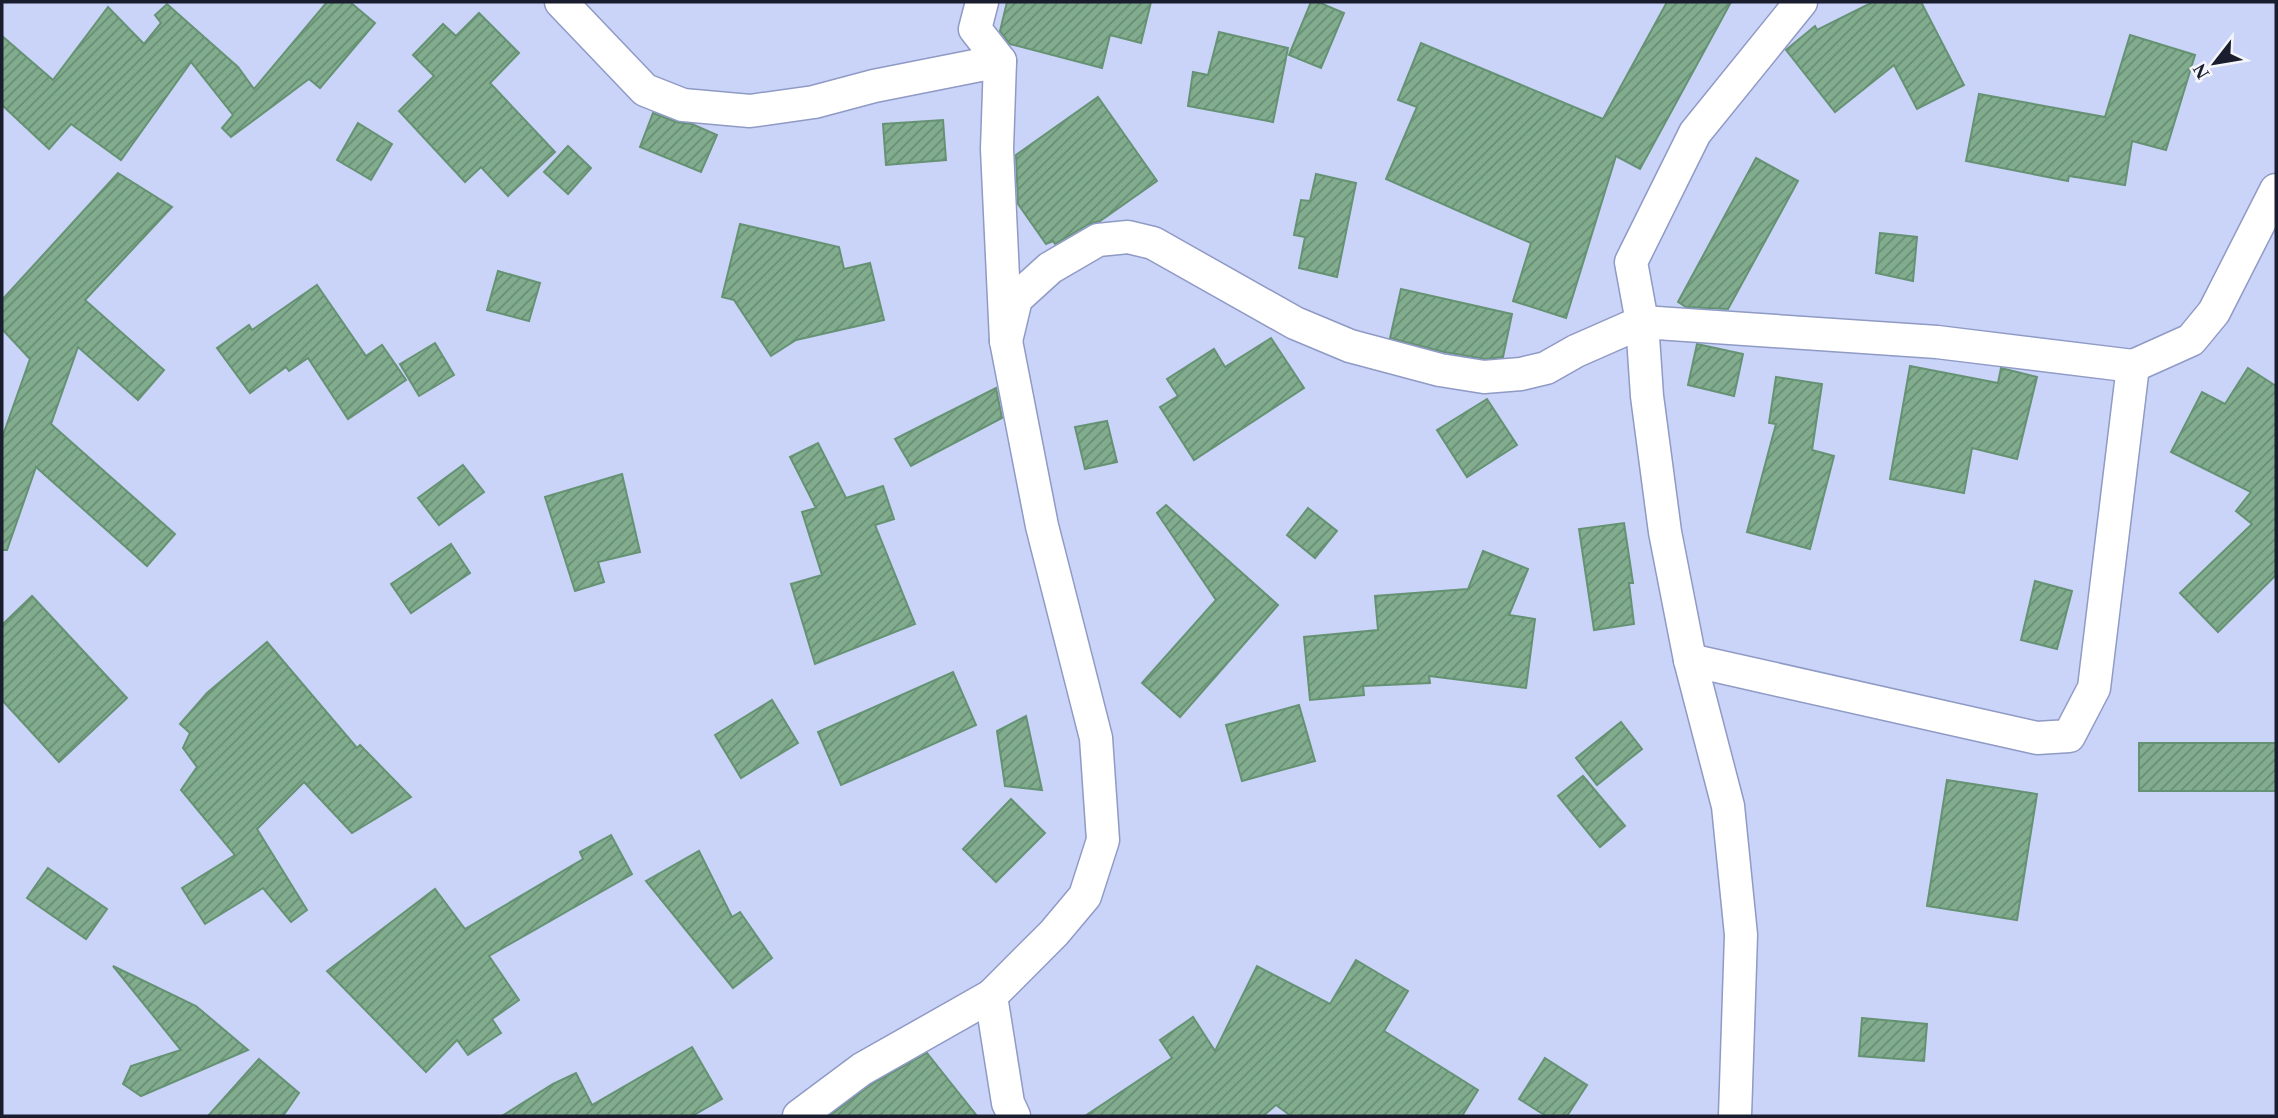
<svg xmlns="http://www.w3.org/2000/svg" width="2278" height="1118" font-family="'Times New Roman',serif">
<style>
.building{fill:url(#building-hatch);stroke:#669274;stroke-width:2}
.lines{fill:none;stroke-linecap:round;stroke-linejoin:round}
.street-casing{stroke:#8f9ac5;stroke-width:35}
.street{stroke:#fff;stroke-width:32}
</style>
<defs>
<pattern id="building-hatch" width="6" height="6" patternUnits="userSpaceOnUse" patternTransform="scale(1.75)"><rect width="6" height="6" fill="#81ad8e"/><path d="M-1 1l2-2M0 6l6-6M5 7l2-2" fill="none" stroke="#698c74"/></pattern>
</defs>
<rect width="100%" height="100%" fill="#cad4f9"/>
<g class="building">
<path d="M327,2H350L375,23L320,88L309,79L231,137L222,128L233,115L191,62L121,160L71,124L49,149L2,105V36L53,80L108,7L144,44L161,23L155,15L167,4L238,67L254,89Z"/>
<path d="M1007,2H1151L1141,43L1110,35L1102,68L1010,44L1000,31Z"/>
<path d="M1311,2H1318L1344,13L1321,68L1289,55Z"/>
<path d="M1667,2H1731L1640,169L1616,156L1566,318L1513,301L1531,243L1386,179L1417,107L1398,100L1421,43L1603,119Z"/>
<path d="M1873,2H1921L1964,85L1917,109L1894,65L1835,112L1786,50L1815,26L1817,30Z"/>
<path d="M479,13L519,53L490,83L555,152L508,196L481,167L465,182L399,111L434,76L413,55L443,24L456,36Z"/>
<path d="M1219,32L1288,48L1273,122L1188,106L1193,72L1208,75Z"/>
<path d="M2130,35L2195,55L2166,150L2132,141L2125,185L2069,176L2068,181L1966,161L1979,94L2105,117Z"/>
<path d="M1098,97L1157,181L1100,221L1089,224L1055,244L1053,241L1046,244L1018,204L1016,155Z"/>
<path d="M653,113L676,122L692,124L717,135L701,172L640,147Z"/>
<path d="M943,120L946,160L886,165L883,124Z"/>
<path d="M358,123L392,144L371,180L337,160Z"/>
<path d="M568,146L591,168L568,194L544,172Z"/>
<path d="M1756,158L1798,181L1728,309L1686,307L1678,302Z"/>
<path d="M118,173L172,207L85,300L164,370L138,400L78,347L51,424L175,534L147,566L36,467L7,550H2V438L30,359L2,329V300Z"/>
<path d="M1316,174L1356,183L1337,277L1299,268L1305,237L1294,235L1301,200L1310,201Z"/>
<path d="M740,224L839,247L844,269L870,263L884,320L796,340L771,356L734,300L722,297Z"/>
<path d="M1880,233L1917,237L1913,281L1876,273Z"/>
<path d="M498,271L540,283L529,321L487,310Z"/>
<path d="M317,285L366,356L382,345L406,380L348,419L308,358L289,371L286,367L250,393L217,348L249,325L252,330Z"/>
<path d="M1401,289L1512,314L1503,357L1485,359L1444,352L1390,338Z"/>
<path d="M1271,338L1304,388L1194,460L1160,407L1178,396L1167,379L1214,349L1225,367Z"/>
<path d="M435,343L454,375L419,396L400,364Z"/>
<path d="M1697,344L1743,354L1734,396L1688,385Z"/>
<path d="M1910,366L1998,383L2001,368L2037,377L2017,459L1972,448L1964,493L1890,479Z"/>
<path d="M2248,368L2276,386V575L2218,632L2180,593L2252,524L2236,511L2251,492L2171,452L2202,392L2225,404Z"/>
<path d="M1776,377L1822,384L1812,450L1834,456L1810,549L1747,532L1776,424L1769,423Z"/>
<path d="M996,388L1002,418L911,466L895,439Z"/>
<path d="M1487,399L1517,445L1467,477L1437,430Z"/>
<path d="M1107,421L1117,462L1085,469L1075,427Z"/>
<path d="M818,443L846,498L883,486L894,519L875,525L915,624L815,664L791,584L822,575L802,512L816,508L790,457Z"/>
<path d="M463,465L484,492L439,525L418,498Z"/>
<path d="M622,474L640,552L598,562L604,582L575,591L545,497Z"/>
<path d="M1166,505L1278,605L1180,717L1142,683L1216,600L1157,513Z"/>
<path d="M1308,508L1337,531L1315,558L1287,535Z"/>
<path d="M1624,523L1633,583H1629L1634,624L1594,630L1579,529Z"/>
<path d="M451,544L470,573L411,613L391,584Z"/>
<path d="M1483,551L1528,569L1509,615L1535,619L1526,688L1429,676L1430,683L1363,686L1364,695L1310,700L1304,637L1378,630L1375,596L1468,589Z"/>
<path d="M2035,581L2072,591L2057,649L2021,640Z"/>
<path d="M32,596L127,698L59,762L2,700V625Z"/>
<path d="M267,642L357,748L360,745L411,797L352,833L304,782L257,829L307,910L291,922L263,888L205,924L182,888L235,855L181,790L197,767L183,748L190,733L180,724L207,693Z"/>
<path d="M953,672L976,725L841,785L818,732Z"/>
<path d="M772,700L798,743L741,778L715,735Z"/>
<path d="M1299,705L1315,761L1242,781L1226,725Z"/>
<path d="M1026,716L1042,790L1005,786L997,731Z"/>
<path d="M1621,722L1642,749L1597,785L1576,758Z"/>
<rect x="2139" y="743" width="137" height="48"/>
<path d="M1583,776L1625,826L1600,847L1558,796Z"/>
<path d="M1947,780L2037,794L2017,920L1927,906Z"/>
<path d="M1011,799L1045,833L996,882L963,849Z"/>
<path d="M611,835L632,874L489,956L519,1000L492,1019L501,1033L468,1055L457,1040L426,1072L327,971L435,889L465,929L583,859L580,852Z"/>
<path d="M699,851L732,917L740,912L772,958L733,988L646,881Z"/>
<path d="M48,868L107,909L86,939L27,898Z"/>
<path d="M1356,960L1408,991L1384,1031L1478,1090L1462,1116H1291L1276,1105L1263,1116H1085L1172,1058L1160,1040L1193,1017L1215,1051L1257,966L1330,1004Z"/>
<path d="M113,966L196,1006L248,1050L141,1096L123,1084L131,1066L181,1050Z"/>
<path d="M1862,1018L1927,1024L1924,1061L1859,1056Z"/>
<path d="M692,1047L722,1099L692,1116H502L553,1084L576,1073L592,1105Z"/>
<path d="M927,1053L977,1116H829L872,1084Z"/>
<path d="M1545,1058L1587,1085L1567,1116H1546L1519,1099Z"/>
<path d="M259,1059L299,1093L283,1116H208Z"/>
</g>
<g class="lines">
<g class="street-casing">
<g id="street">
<path d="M561,2L645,90L683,105L750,111L814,102L874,86L1000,61"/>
<path d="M1006,341L1016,299L1050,268L1098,240L1128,237L1153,243L1295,323L1350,346L1440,370L1484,377L1521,374L1546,368L1576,351L1642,322L1937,342L2133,366L2191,340L2214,312L2276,190"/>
<path d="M1690,660L2037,738L2069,736L2094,688L2133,366"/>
<path d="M991,996L1008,1103L1014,1116"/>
<path d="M799,1116L862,1069L991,996L1054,933L1085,896L1103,840L1096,738L1042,526L1006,341L997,149L1000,61L975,29L982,2"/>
<path d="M1735,1116L1741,935L1728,806L1690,660L1665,532L1647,396L1642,322L1631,262L1695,133L1801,2"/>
</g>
</g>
<use href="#street" class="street"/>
</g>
<rect width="2278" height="1118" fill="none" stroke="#191d2e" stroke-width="7"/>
<g transform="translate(2215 63) rotate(239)" stroke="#f5f6fb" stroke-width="5" paint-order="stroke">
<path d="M0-5L12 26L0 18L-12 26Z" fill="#191d2e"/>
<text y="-10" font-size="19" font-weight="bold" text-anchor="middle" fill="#191d2e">N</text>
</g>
</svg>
